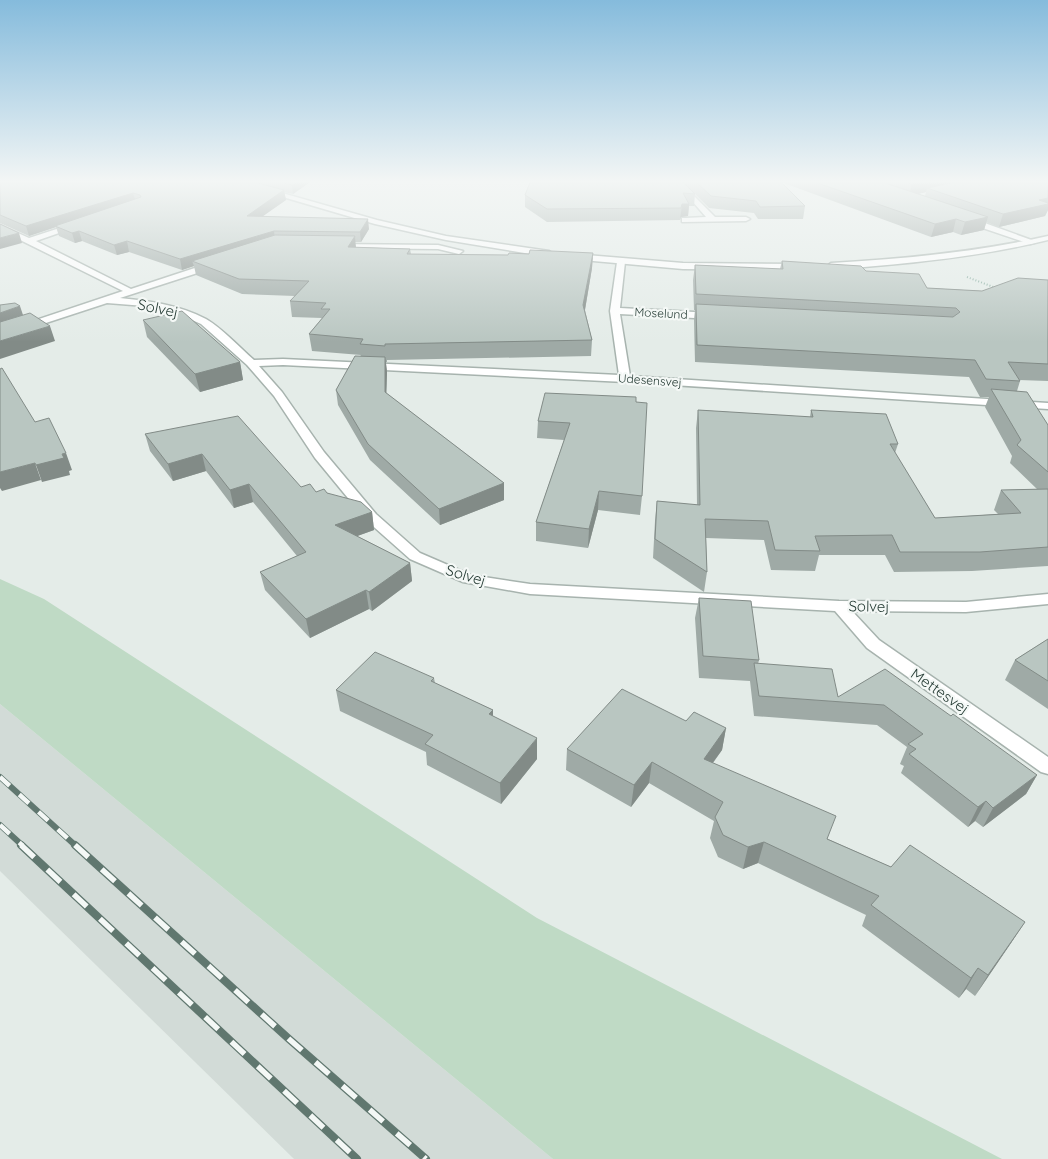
<svg xmlns="http://www.w3.org/2000/svg" width="1048" height="1159" font-family="Quicksand,sans-serif">
<style>
.built{fill:#d2dbd7}
.green{fill:#bfdac5}
.lines{fill:none;stroke-linecap:round;stroke-linejoin:round}
.minor-casing{stroke:#a7b3ae;stroke-width:3}
.tertiary-casing{stroke:#a7b3ae;stroke-width:3}
.path{stroke:#87ac9f;stroke-width:2;stroke-dasharray:1 2;stroke-linecap:butt}
.minor{fill:#fff;fill-rule:evenodd}
.tertiary{fill:#fff;fill-rule:evenodd}
.rail-far1-casing{stroke:#60776f;stroke-width:6}
.rail-casing{stroke:#60776f;stroke-width:8}
.rail-far1{stroke:#f4f8f6;stroke-width:4.5;stroke-dasharray:13;stroke-linecap:butt}
.rail{stroke:#f4f8f6;stroke-width:5.5;stroke-dasharray:18;stroke-linecap:butt}
.wall{fill:#9faaa6;fill-rule:evenodd}
.shaded-wall{fill:#828b87}
.building{fill:#b9c6c1;stroke:#828b87}
.labels{text-anchor:middle;dominant-baseline:central;stroke-width:4.5;stroke-linejoin:round;paint-order:stroke}
.far-street-label{font-size:12px;fill:#253b34;stroke:#f4f8f6}
.street-label{font-size:15px;fill:#253b34;stroke:#f4f8f6}
</style>
<rect width="100%" height="100%" fill="#e4ece8"/>
<path class="built" d="M0,704L553,1159H294L0,871Z"/>
<path class="green" d="M0,579L44,599L537,918L1002,1159H553L0,704Z"/>
<g class="lines">
<g class="minor-casing">
<g id="minor">
<path d="M631,180H695L692,182H634Z"/>
<path d="M681,183L715,217H746L750,219L746,221L682,222V218H685L706,217L679,186V184Z"/>
<path d="M962,217H968L1037,242L1030,244L962,221Z"/>
<path d="M72,224L79,226L36,241L131,289L210,263H216V267L120,298C150,301 180,305 206,319C223,329 239,347 254,360L283,359L619,375L610,311L617,262L621,259L625,262L620,308L713,313L718,316L713,319L620,314L630,376L1048,403V409L625,382L283,365L259,366L282,392L324,452L376,514L420,553L471,575L530,584L839,601L966,602L1048,594V604L966,612L852,611L879,640L1048,757V774L1041,772L867,648L835,611L530,594L463,582L410,559L366,520L315,458L274,396L247,365L201,324L174,312L145,306L107,303L0,338V332L123,291L0,230V225L29,238Z"/>
<path d="M333,244L438,245L463,251L459,254L438,249L336,248L332,246Z"/>
</g>
</g>
<g class="tertiary-casing">
<g id="tertiary">
<path d="M227,180H236L377,220L446,236L549,251L553,254L549,257L446,240L375,224L228,181Z"/>
<path d="M1048,236V240C987,255 926,262 864,267C854,267 834,272 827,266L831,263C904,259 976,252 1048,236Z"/>
<path d="M574,254L683,263L801,264L805,267L801,270L683,269L571,259V255Z"/>
</g>
</g>
<path class="path" d="M967,277L996,288"/>
<use href="#minor" class="minor"/>
<use href="#tertiary" class="tertiary"/>
<g class="rail-far1-casing">
<g id="rail-far1">
<path d="M0,777L76,846"/>
<path d="M0,825L23,846"/>
</g>
</g>
<g class="rail-casing">
<g id="rail">
<path d="M21,845L357,1159"/>
<path d="M75,845L289,1039L426,1159"/>
</g>
</g>
<use href="#rail-far1" class="rail-far1"/>
<use href="#rail" class="rail"/>
</g>
<g class="wall">
<path d="M0,180H313L293,194L284,192L286,200L262,216L369,229L361,242H355L356,247L410,249L411,254L508,255L593,253L592,268L585,310L592,340L591,356L387,360V362H386L387,372L386,393L504,483V500L440,525L370,460L338,405L336,390L361,355L312,351L309,334L322,318L292,317L290,301L295,296L242,294L196,275L194,266L182,270L129,252L117,255L82,241L75,243L59,236L56,227L29,236L0,223Z"/>
<path d="M531,180L695,194L694,206H689L688,216L681,217L680,220L547,222L525,207V195Z"/>
<path d="M686,180H1048V210L1045,216L999,227L986,222L984,230L961,235L953,232L931,237L781,182L805,206L803,219H758L754,213L709,208L685,184ZM926,192L925,196L918,194Z"/>
<path d="M782,261L866,271L927,288L982,291L1048,280V381L1019,380L1020,381L1017,391L1048,425V566L972,571L894,572L885,555H819L815,571L771,570L764,540L706,538L707,572L704,592L653,558L655,521L657,501L697,505L696,428L698,410L810,417L811,410L898,444L895,453L935,518L998,514L994,510L1001,490L1037,489L1010,463L1012,456L985,407L989,397H980L969,377L695,362L694,320L695,310H694L693,280L695,265L780,269Z"/>
<path d="M143,320L240,362L243,380L200,392L147,337Z"/>
<path d="M636,402L642,496L640,515L598,510L588,548L536,541V522L564,440L537,438L538,421Z"/>
<path d="M145,434L301,487L316,492L327,493L372,512L374,530L357,536L410,563L412,581L372,611L369,609L310,638L265,590L260,572L297,556L253,502L234,508L206,471L173,481L150,451Z"/>
<path d="M699,598L759,660L758,664L838,697L951,716L1037,775L1026,794L983,827L975,821L968,827L901,773L904,766L900,764L907,747L877,725L754,716L750,681L699,678L695,618Z"/>
<path d="M1048,639V709L1005,680L1015,660Z"/>
<path d="M434,678L435,683L493,710V716L537,759L501,804L427,765L426,752L340,711L336,690Z"/>
<path d="M686,721L726,728L722,750L713,763L828,839L891,867L1025,922L1011,943L975,996L966,989L959,998L862,926L866,915L758,863L743,869L718,857L710,838L714,821L649,783L631,807L566,770L567,749Z"/>
</g>
<g class="shaded-wall">
<path d="M299,180H313L293,194L292,185Z"/>
<path d="M932,180H981L927,188L926,192L909,196L912,184Z"/>
<path d="M284,190L286,200L249,226L247,216Z"/>
<path d="M133,193L136,202L55,226L56,227L29,236L26,226Z"/>
<path d="M1048,198V210L1045,216L999,227L1003,214L1039,200Z"/>
<path d="M682,204H689L688,216L681,217L680,220Z"/>
<path d="M988,217L984,230L961,235L965,222Z"/>
<path d="M368,219L369,229L361,242L360,232Z"/>
<path d="M956,219L953,232L931,237L935,224Z"/>
<path d="M79,231L82,241L75,243L72,233Z"/>
<path d="M274,231L275,241L192,261L194,266L182,270L180,259Z"/>
<path d="M19,233L22,243L0,249V238Z"/>
<path d="M355,236L356,250L348,247Z"/>
<path d="M127,241L129,252L117,255L114,245Z"/>
<path d="M593,253L592,268L583,321V305Z"/>
<path d="M20,306L25,321L0,330V313Z"/>
<path d="M50,326L55,341L0,359V341Z"/>
<path d="M385,357L387,372L386,407L385,392Z"/>
<path d="M240,362L243,380L200,392L195,374Z"/>
<path d="M66,453L72,470L69,471L70,475L42,482L36,465Z"/>
<path d="M202,454L206,471L173,481L168,464Z"/>
<path d="M35,463L41,480L2,491L0,488V472Z"/>
<path d="M504,483V500L440,525L439,509Z"/>
<path d="M249,484L253,502L234,508L230,490Z"/>
<path d="M599,491L598,510L588,548L589,529Z"/>
<path d="M372,512L374,530L338,543L335,525Z"/>
<path d="M410,563L412,581L372,611L369,592Z"/>
<path d="M366,590L369,609L310,638L306,619Z"/>
<path d="M493,710V731L489,714Z"/>
<path d="M726,728L722,750L700,780L704,759Z"/>
<path d="M537,738V759L501,804L500,783Z"/>
<path d="M652,762L649,783L631,807L634,785Z"/>
<path d="M1037,775L1026,794L983,827L993,808Z"/>
<path d="M986,801L975,821L968,827L978,807Z"/>
<path d="M764,842L758,863L743,869L748,847Z"/>
<path d="M1025,922L1011,943L975,996L988,975Z"/>
<path d="M978,968L966,989L959,998L971,978Z"/>
</g>
<g class="building">
<path d="M0,180H247L284,190L247,216L368,219L360,232L274,231L180,259L127,241L114,245L79,231L72,233L55,226L141,197L140,195L133,193L26,226L0,215Z"/>
<path d="M273,180H299L292,185Z"/>
<path d="M531,180H681L695,194L683,193L689,204H682L681,208L547,209L525,195Z"/>
<path d="M694,180H779L805,206L760,207L756,201L711,196Z"/>
<path d="M809,180H876L988,217L965,222L956,219L935,224Z"/>
<path d="M898,180H932L912,184Z"/>
<path d="M965,180H1048V198L1039,200L1048,203V204L1003,214L927,188Z"/>
<path d="M0,224L19,233L0,238Z"/>
<path d="M275,235L355,236L348,247L410,249L407,254L508,255L509,253L529,254L530,250L593,253L583,305L592,340L385,344V346L360,344L363,339L309,334L330,309H321L326,303L290,301L309,281L239,279L192,261Z"/>
<path d="M782,261L861,266L866,271L919,274L927,288L982,291L1018,278L1048,280V364L1008,362L1020,381L986,379L975,360L697,345L696,304L953,317L960,312L956,308L696,294L695,265L783,269Z"/>
<path d="M15,303L20,306L0,313V305Z"/>
<path d="M182,311L240,362L195,374L143,320Z"/>
<path d="M30,313L50,326L0,341V322Z"/>
<path d="M355,356L385,357V392L504,483L439,509L368,444L336,390Z"/>
<path d="M2,368L35,422L49,418L66,453L62,454L64,458L36,465L35,463L0,472V369Z"/>
<path d="M991,389L1027,392L1048,425V472L1017,445L1021,440Z"/>
<path d="M545,393L636,397V402L647,403L642,496L599,491L589,529L536,522L570,423L538,421Z"/>
<path d="M698,410L813,417L811,410L886,414L898,444H890L935,518L1021,513L1001,490L1048,489V547L980,552H900L892,535L815,536L820,551L775,550L768,521L705,519L707,572L655,539L657,501L700,505Z"/>
<path d="M238,416L301,487L310,484L316,492L324,489L327,493L361,502L372,512L335,525L410,563L369,592L366,590L306,619L260,572L306,552L249,484L230,490L202,454L168,464L145,434Z"/>
<path d="M699,598L751,601L759,660L703,656Z"/>
<path d="M1048,639V681L1015,660Z"/>
<path d="M375,652L434,678L431,681L493,710L489,714L537,738L500,783L425,744L433,735L336,690Z"/>
<path d="M754,663L832,669L838,697L885,669L951,716L953,714L1037,775L993,808L986,801L978,807L909,754L916,749L908,744L923,734L884,705L759,696Z"/>
<path d="M622,689L686,721L694,712L726,728L704,759L836,816L827,839L891,867L910,845L1025,922L988,975L978,968L971,978L871,905L879,896L764,842L748,847L723,835L715,817L723,802L652,762L634,785L567,749Z"/>
</g>
<linearGradient id="sky" x2="0" y2="1"><stop stop-color="#85bbdc"/><stop offset="0.53" stop-color="#f3f6f5"/><stop offset="1" stop-color="#f3f6f5" stop-opacity="0"/></linearGradient>
<rect width="1048" height="342" fill="url(#sky)"/>
<g class="labels">
<g class="far-street-label">
<text transform="translate(661 313) rotate(3)">Moselund</text>
<text transform="translate(650 380) rotate(4)">Udesensvej</text>
</g>
<g class="street-label">
<text transform="translate(158 308) rotate(12)">Solvej</text>
<text transform="translate(466 575) rotate(17)">Solvej</text>
<text transform="translate(869 606) rotate(1)">Solvej</text>
<text transform="translate(940 691) rotate(35)">Mettesvej</text>
</g>
</g>
</svg>
